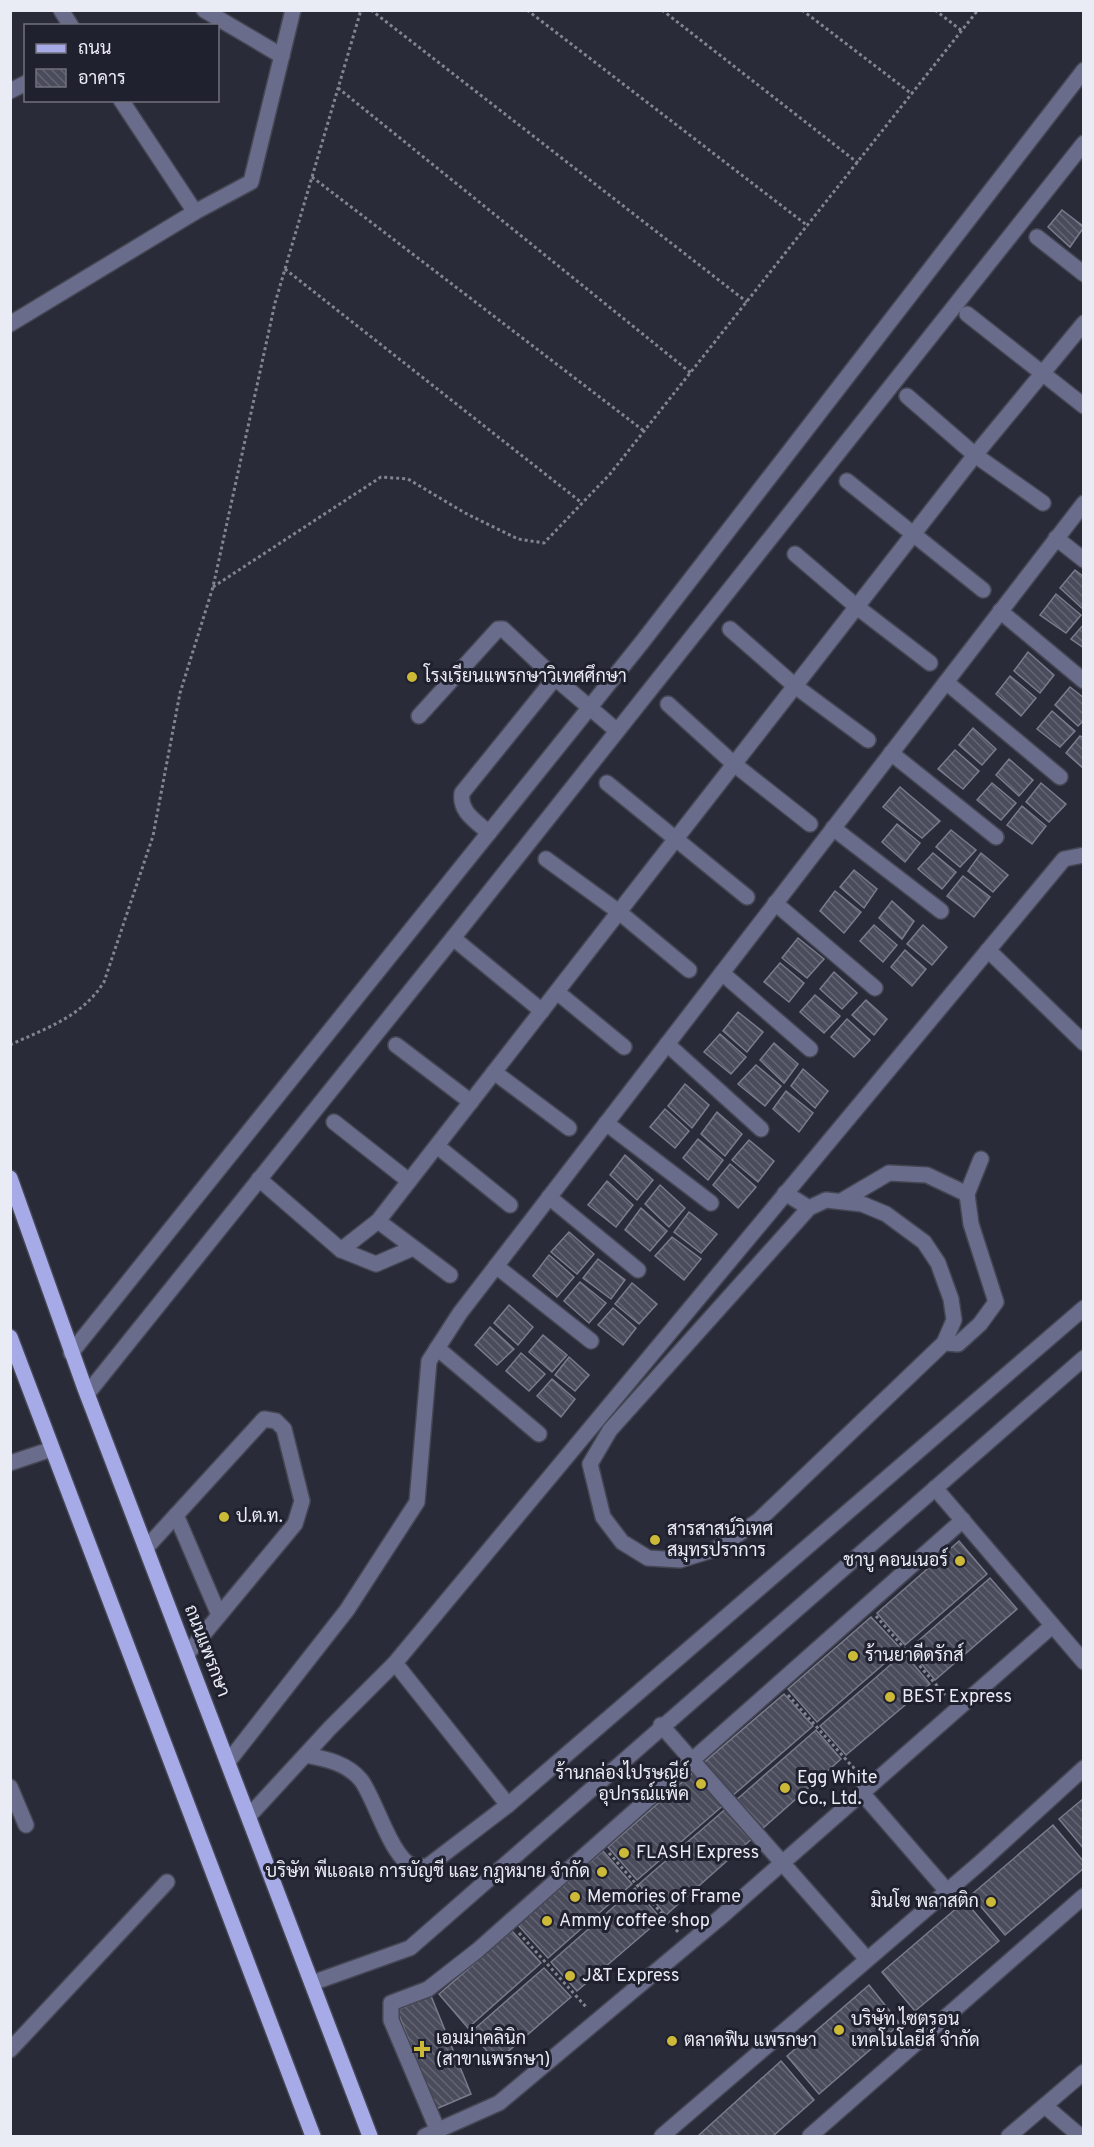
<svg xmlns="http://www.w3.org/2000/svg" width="1094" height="2147" font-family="Overpass,Sarabun,sans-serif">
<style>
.building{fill:url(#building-back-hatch);stroke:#7a7c8d;stroke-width:1.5}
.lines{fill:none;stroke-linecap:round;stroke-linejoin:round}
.minor-casing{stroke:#454653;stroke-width:18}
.major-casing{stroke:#454653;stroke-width:18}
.path{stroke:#82848f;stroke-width:3;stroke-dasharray:3 3;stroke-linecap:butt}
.minor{stroke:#696c8a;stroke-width:15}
.major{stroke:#a6abe8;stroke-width:15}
.poi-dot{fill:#ccb938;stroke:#20212f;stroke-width:2}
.labels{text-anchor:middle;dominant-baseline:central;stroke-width:6;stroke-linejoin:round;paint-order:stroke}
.poi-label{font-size:18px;fill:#eaecf5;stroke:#20212f;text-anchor:start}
.street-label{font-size:18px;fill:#eaecf5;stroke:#20212f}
</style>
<defs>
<pattern id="building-back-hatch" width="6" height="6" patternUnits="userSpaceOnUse" patternTransform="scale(1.5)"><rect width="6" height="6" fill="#4a4b5b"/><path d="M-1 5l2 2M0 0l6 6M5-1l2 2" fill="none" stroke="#646573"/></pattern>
</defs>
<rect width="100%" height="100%" fill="#2a2b39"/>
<g class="building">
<path d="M1062,210L1084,227L1070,247L1048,227Z"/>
<path d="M1075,570L1084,577L1083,609L1060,588Z"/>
<path d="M1056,594L1081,615L1066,633L1040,615Z"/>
<path d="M1084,624V648L1071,639Z"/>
<path d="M1028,652L1054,675L1040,693L1014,671Z"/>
<path d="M1010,676L1036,698L1021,716L996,694Z"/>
<path d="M1070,687L1084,698V720L1078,726L1055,705Z"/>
<path d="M1052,711L1075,731L1060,747L1037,729Z"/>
<path d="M973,728L996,749L982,765L959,745Z"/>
<path d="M1080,736L1084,738V769L1066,753Z"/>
<path d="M955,750L979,771L963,789L938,769Z"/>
<path d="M1009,759L1033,780L1019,796L996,775Z"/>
<path d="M992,783L1016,803L1001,820L977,800Z"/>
<path d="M1041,783L1066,804L1049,822L1026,802Z"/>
<path d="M900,787L940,821L922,838L883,807Z"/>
<path d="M1022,806L1046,826L1032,844L1007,825Z"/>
<path d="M897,824L920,843L905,862L882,842Z"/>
<path d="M951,830L976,850L960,867L936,847Z"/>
<path d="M933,853L956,872L942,889L918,869Z"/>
<path d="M981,853L1008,875L993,892L968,871Z"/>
<path d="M854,870L877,889L864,908L840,887Z"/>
<path d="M963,876L990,897L974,917L947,896Z"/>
<path d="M835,891L861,912L844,933L820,911Z"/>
<path d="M892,901L914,921L902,939L879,918Z"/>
<path d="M874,925L897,945L883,962L860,941Z"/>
<path d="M923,925L947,947L932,965L907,944Z"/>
<path d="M798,938L824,959L807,978L782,958Z"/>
<path d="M905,950L926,969L912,986L891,967Z"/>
<path d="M780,963L804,983L789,1002L764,982Z"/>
<path d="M834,972L857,993L842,1009L820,989Z"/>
<path d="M815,995L840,1016L824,1033L800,1012Z"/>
<path d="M866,1000L887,1019L874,1035L852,1015Z"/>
<path d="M738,1012L763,1032L747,1052L723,1031Z"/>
<path d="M847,1019L870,1040L854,1057L831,1037Z"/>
<path d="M720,1034L746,1057L731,1074L704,1052Z"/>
<path d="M774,1043L798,1064L784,1083L760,1060Z"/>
<path d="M756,1065L781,1086L765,1106L738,1084Z"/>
<path d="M803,1069L828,1091L815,1108L791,1086Z"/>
<path d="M685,1084L709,1105L692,1128L668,1106Z"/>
<path d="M786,1091L813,1113L799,1132L773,1109Z"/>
<path d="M665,1109L689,1131L675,1148L650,1127Z"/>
<path d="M717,1112L742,1134L725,1156L701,1134Z"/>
<path d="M698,1139L723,1160L708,1180L683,1158Z"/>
<path d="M749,1140L774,1161L758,1182L732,1160Z"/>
<path d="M625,1155L653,1180L637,1200L610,1175Z"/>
<path d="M730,1164L756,1187L738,1208L713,1185Z"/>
<path d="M607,1181L633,1205L616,1227L588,1205Z"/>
<path d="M660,1185L685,1208L669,1227L645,1204Z"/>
<path d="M641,1208L667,1231L650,1251L625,1230Z"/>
<path d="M689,1212L717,1234L701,1253L674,1232Z"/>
<path d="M569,1232L594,1254L577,1274L551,1252Z"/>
<path d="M672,1237L701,1259L684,1280L655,1256Z"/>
<path d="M549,1255L574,1277L557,1297L533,1276Z"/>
<path d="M598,1259L625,1280L611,1299L583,1278Z"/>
<path d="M580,1282L606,1303L589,1323L564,1301Z"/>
<path d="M632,1283L657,1304L639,1324L615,1304Z"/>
<path d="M509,1305L533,1327L518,1345L494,1323Z"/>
<path d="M613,1308L636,1328L623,1345L598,1325Z"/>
<path d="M490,1327L514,1349L497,1365L475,1345Z"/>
<path d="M543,1335L567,1355L552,1372L529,1352Z"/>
<path d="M521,1353L545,1374L529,1391L506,1371Z"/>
<path d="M569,1357L589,1375L575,1391L555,1375Z"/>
<path d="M552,1379L575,1399L561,1417L537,1396Z"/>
<path d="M959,1541L987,1574L905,1645L877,1613Z"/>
<path d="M990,1578L1017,1609L935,1680L909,1649Z"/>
<path d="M871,1617L901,1649L817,1722L788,1689Z"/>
<path d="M904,1653L930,1684L846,1755L820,1726Z"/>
<path d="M784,1694L813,1726L731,1797L701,1765Z"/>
<path d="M816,1730L841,1759L761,1830L735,1801Z"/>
<path d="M696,1770L726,1803L637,1880L608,1847Z"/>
<path d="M1084,1798V1849L1059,1819Z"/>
<path d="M729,1806L755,1836L666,1915L639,1884Z"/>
<path d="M1053,1825L1084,1862V1868L1005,1935L971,1895Z"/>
<path d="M603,1851L632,1884L548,1958L518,1925Z"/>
<path d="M635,1888L661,1919L577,1991L551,1962Z"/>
<path d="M965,1901L999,1941L915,2011L882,1972Z"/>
<path d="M512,1931L541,1963L468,2028L439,1994Z"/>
<path d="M544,1968L571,1997L496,2062L471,2032Z"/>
<path d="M869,1985L900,2024L819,2094L787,2056Z"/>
<path d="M431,1996L471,2094L436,2109L397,2010Z"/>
<path d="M781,2061L814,2100L773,2136H700L699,2135Z"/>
</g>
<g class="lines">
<g class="minor-casing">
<g id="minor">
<path d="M61,10L71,26"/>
<path d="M204,10L282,56"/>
<path d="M10,91L26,83"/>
<path d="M121,100L195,212L251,182L293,10"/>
<path d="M1037,237L1084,274"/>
<path d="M967,314L1084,406"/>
<path d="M10,324L195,212"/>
<path d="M907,396L975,455L1043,503"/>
<path d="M847,481L983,590"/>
<path d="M1056,538L1084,560"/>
<path d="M795,554L857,607L930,663"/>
<path d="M1000,611L1084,681"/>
<path d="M730,629L795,686L868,740"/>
<path d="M555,678L616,730"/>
<path d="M946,682L1060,777"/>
<path d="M668,704L734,764L810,824"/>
<path d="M419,716L498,629H503L555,678L462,793C459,812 476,821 489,833"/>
<path d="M891,753L996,837"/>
<path d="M607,783L747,897"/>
<path d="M833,828L941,911"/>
<path d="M546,859L619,912L689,970"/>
<path d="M775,903L875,988"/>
<path d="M453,938L542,1011"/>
<path d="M988,950L1084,1043"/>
<path d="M722,973L810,1049"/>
<path d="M557,992L624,1047"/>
<path d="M667,1044L761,1129"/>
<path d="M396,1045L471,1102"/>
<path d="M494,1072L569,1128"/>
<path d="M334,1122L409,1181"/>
<path d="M606,1123L711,1203"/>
<path d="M437,1146L510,1205"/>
<path d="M259,1179L341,1250L376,1264L413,1248"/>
<path d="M785,1193L809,1208L826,1200L862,1204L886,1214L924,1242L938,1263L951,1299L954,1320L944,1343L758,1521L716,1549L680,1560L648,1558L622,1542L603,1517L590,1464L610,1430L809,1208"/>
<path d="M549,1197L638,1270"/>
<path d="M843,1200L889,1173L927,1175L967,1194"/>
<path d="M378,1221L450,1275"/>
<path d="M341,1250L378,1221L975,455L1084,323"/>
<path d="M496,1266L591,1341"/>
<path d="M944,1343L958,1344L980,1324L996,1302L971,1224L967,1194L981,1159"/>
<path d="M437,1348L539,1434"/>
<path d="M71,1353L643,641L1084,70"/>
<path d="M87,1394L453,938L1084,143"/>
<path d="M10,1463L52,1449"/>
<path d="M935,1488L1084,1662"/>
<path d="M176,1515L219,1615"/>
<path d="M146,1548L264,1419L276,1421L284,1429L302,1501L295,1524L187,1654"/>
<path d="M395,1663L508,1805L1084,1308"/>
<path d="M661,1725L866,1958"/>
<path d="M306,1755C326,1759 347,1763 361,1780C375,1798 392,1861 414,1866C418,1867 423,1866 428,1866L508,1805"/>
<path d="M228,1762L347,1610L417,1502L429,1361L460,1313L1084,503"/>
<path d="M10,1787L26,1825"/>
<path d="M862,1793L947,1891"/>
<path d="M249,1816L330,1728L395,1663L1064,859L1084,855"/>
<path d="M312,1983L410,1948L1084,1358"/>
<path d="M10,2050L167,1882"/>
<path d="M1045,2106L1080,2136"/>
<path d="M438,2131L391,2020V2003L428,1989L478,1950L963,1520"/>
<path d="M425,2136L499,2103L722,1916L1052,1626"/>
<path d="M662,2136L981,1862L1084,1768"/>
<path d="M810,2136L1084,1896"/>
<path d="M1009,2136L1084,2072"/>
</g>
</g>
<g class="major-casing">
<g id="major">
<path d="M10,1178L84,1386L370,2136"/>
<path d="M10,1337L313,2136"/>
</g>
</g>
<g class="path">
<path d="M371,10L747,302"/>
<path d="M527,10L808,226"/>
<path d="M662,10L858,163"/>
<path d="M802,10L912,94"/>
<path d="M935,10L962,31"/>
<path d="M338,88L691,373"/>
<path d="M312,177L644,431"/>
<path d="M285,269L582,503"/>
<path d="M213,587L381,477L408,479L465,513L518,539L544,543L610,474L978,10"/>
<path d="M10,1045C46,1028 82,1017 104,982L153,836L180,693L213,587L275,303L361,10"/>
<path d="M876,1616L947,1697"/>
<path d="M788,1695L860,1775"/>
<path d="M609,1853L678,1932"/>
<path d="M519,1933L587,2008"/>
</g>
<use href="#minor" class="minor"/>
<use href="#major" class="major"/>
</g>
<g class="poi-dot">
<circle cx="412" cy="677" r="6"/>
<circle cx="224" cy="1517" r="6"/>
<circle cx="655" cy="1540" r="6"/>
<circle cx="960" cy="1561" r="6"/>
<circle cx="853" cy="1656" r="6"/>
<circle cx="890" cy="1697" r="6"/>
<circle cx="701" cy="1784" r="6"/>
<circle cx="785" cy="1788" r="6"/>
<circle cx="624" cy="1853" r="6"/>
<circle cx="602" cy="1872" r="6"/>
<circle cx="575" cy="1897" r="6"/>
<circle cx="991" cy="1902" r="6"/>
<circle cx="547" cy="1921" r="6"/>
<circle cx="570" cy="1976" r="6"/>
<circle cx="839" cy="2030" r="6"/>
<circle cx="672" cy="2041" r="6"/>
<path d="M419 2040h6v6h6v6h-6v6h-6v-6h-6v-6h6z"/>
</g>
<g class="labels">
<g class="poi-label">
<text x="424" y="677">โรงเรียนแพรกษาวิเทศศึกษา</text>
<text x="236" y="1517">ป.ต.ท.</text>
<text x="667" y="1530">สารสาสน์วิเทศ<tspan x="667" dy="21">สมุทรปราการ</tspan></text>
<text x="948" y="1561" text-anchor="end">ชาบู คอนเนอร์</text>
<text x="865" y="1656">ร้านยาดีดรักส์</text>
<text x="902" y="1697">BEST Express</text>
<text x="689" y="1774" text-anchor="end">ร้านกล่องไปรษณีย์<tspan x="689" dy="21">อุปกรณ์แพ็ค</tspan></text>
<text x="797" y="1778">Egg White<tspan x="797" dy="21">Co., Ltd.</tspan></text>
<text x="636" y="1853">FLASH Express</text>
<text x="590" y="1872" text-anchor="end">บริษัท พีแอลเอ การบัญชี และ กฎหมาย จำกัด</text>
<text x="587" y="1897">Memories of Frame</text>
<text x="979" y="1902" text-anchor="end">มินโซ พลาสติก</text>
<text x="559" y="1921">Ammy coffee shop</text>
<text x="582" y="1976">J&amp;T Express</text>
<text x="851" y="2020">บริษัท ไซตรอน<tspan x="851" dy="21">เทคโนโลยีส์ จำกัด</tspan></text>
<text x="436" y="2039">เอมม่าคลินิก<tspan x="436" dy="21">(สาขาแพรกษา)</tspan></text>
<text x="684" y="2041">ตลาดฟิน แพรกษา</text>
</g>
<g class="street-label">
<text transform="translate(206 1651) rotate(69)">ถนนแพรกษา</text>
</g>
</g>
<rect width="1094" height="2147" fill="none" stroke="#eaecf5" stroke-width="24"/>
<rect x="24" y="24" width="195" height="78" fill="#20212f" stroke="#71727e" stroke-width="1.5"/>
<rect x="36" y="44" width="30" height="9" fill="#a6abe8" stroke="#71727e" stroke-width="1.5"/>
<text x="78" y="54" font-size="18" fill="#eaecf5">ถนน</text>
<rect x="36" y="69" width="30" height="18" fill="url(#building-back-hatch)" stroke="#71727e" stroke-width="1.5"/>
<text x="78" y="84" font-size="18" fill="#eaecf5">อาคาร</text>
</svg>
